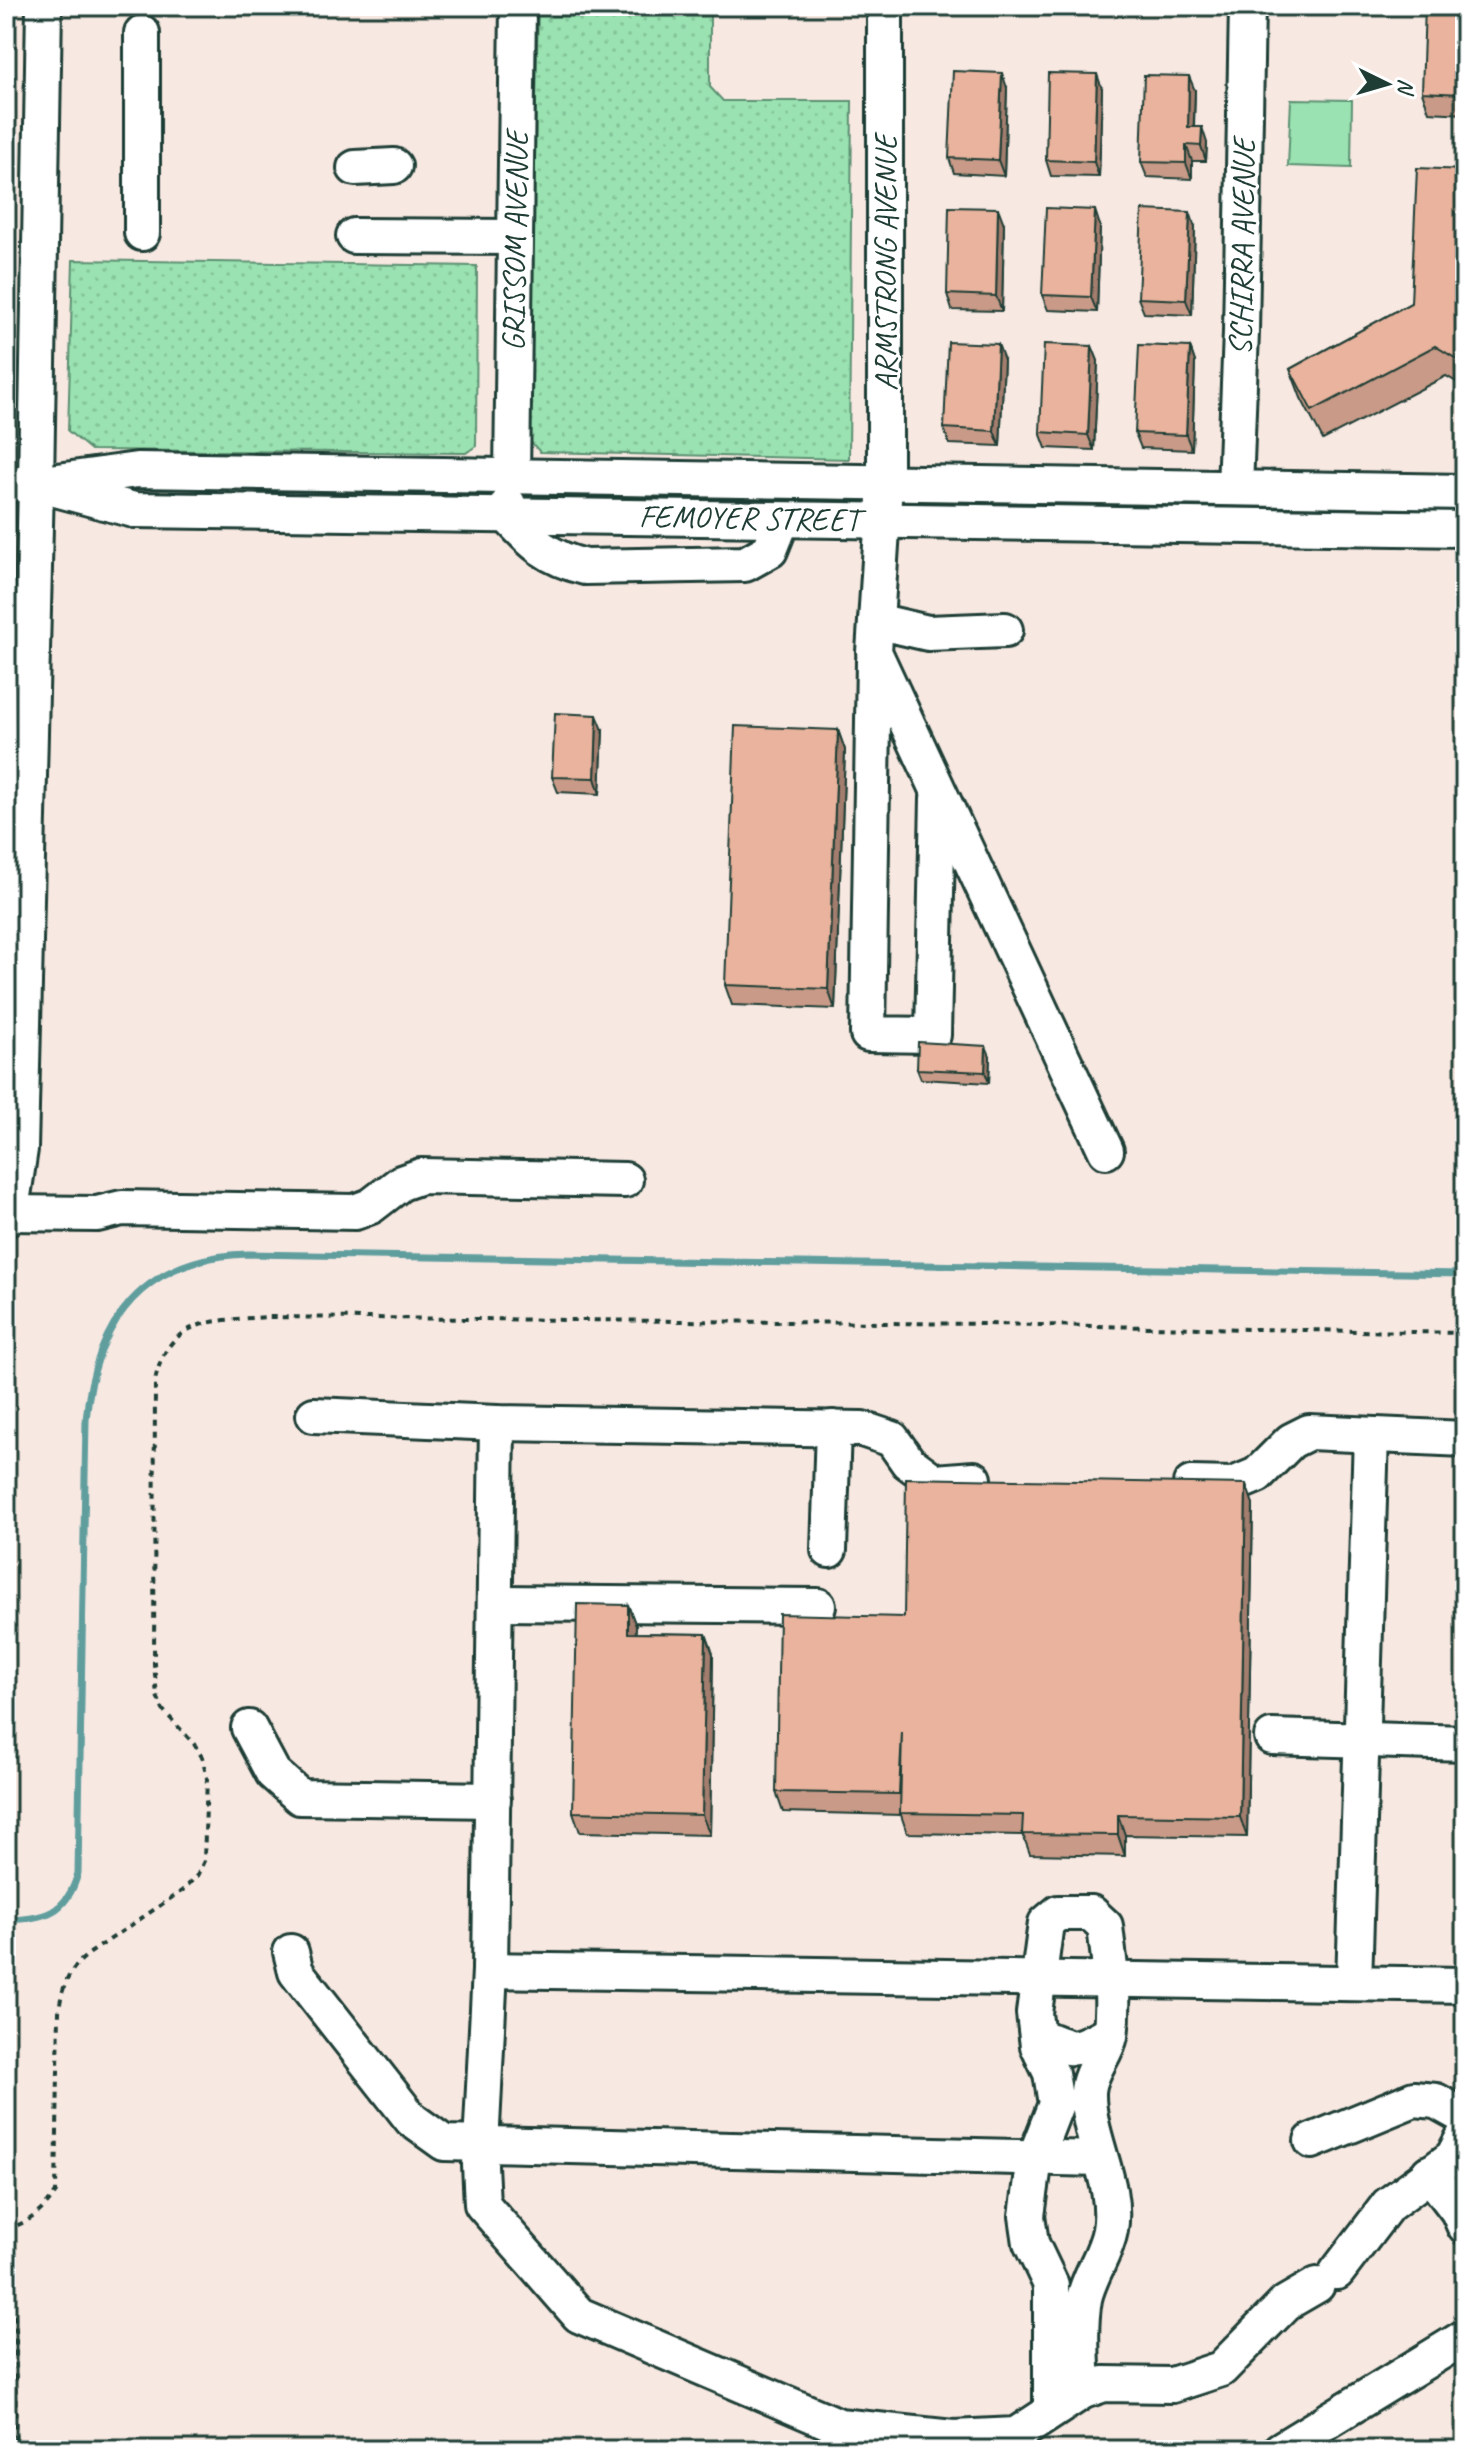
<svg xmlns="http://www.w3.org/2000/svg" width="1471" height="2456" font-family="Caveat,sans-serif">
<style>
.built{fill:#f4d8cd}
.grass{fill:url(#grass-dots);stroke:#5c9072;stroke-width:2}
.garden{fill:#9ae2b1;stroke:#5c9072;stroke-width:2}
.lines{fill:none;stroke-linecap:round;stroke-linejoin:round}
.stream{stroke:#619e9e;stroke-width:7}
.minor-casing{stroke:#1f3d34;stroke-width:40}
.path{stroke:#1f3d34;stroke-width:4;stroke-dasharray:6 6;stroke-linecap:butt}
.minor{stroke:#fff;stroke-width:34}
.wall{fill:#c89a87;stroke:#1f3d34;stroke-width:2}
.shaded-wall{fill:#a37d6e;stroke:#1f3d34;stroke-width:2}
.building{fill:#e9b39d;stroke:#1f3d34;stroke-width:2}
.labels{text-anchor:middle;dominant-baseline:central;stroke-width:6;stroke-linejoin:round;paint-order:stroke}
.street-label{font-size:32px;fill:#1f3d34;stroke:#fff}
</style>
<defs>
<pattern id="grass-dots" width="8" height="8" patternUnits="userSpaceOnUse" patternTransform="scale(2)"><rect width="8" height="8" fill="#9ae2b1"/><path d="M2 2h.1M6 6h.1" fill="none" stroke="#84c399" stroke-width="1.8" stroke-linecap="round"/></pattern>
</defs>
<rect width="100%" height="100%" fill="#f8e8e2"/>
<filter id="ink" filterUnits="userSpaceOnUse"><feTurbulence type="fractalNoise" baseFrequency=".0125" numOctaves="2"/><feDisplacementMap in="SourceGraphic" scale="16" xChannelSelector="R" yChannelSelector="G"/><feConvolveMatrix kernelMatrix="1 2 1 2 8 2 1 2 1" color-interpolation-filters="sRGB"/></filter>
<g filter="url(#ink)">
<path class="built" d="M6,487L35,488L6,1739Z"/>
<g class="grass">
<path d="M538,6H710V87L723,101H852L849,459L540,452L529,440Z"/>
<path d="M73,260L477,266L476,446L466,453L91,450L68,431Z"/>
</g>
<path class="garden" d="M1291,99L1352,100L1351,168L1288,166Z"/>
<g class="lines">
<path class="stream" d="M6,1920C44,1919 67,1914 78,1873L86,1420C95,1320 144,1257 248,1254L1465,1274"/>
<g class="minor-casing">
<g id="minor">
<path d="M885,6V484L874,652L1106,1151"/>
<path d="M142,33V233"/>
<path d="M355,168L394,166"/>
<path d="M354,236L515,237"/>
<path d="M512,476L518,6"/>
<path d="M6,484H36L137,470L1465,492"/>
<path d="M52,488L134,510L1465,529"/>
<path d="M1235,488L1241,332L1247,6"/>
<path d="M508,504L507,515C532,543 548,558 585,567L745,564L770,550L782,520"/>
<path d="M876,621L928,633L1005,630"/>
<path d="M874,660L868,1034L933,1035L938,798"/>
<path d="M8,1213L97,1214L122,1208L355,1212L371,1206L401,1183L421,1176L625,1180"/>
<path d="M6,1219L13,1196L20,1149L36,484L44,6"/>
<path d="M314,1415L497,1423L862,1429L892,1439L908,1462L935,1482L974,1479"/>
<path d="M497,1423L490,1970L480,2165L482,2204L579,2315L839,2426L953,2438L1016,2435L1083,2391L1104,2384L1172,2385L1221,2369L1286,2303L1317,2285"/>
<path d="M1191,1484L1233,1485L1257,1475L1291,1441L1309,1432L1465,1439"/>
<path d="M829,1550L833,1428"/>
<path d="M495,1603L818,1606"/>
<path d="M249,1728L273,1773L300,1797L493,1800"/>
<path d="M1272,1737L1465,1743"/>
<path d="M291,1952L296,1972L412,2120L444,2143L1100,2159"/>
<path d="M490,1970L1465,1985"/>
<path d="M1354,1983L1371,1435"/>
<path d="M1037,2035C1075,2052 1074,2052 1110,2032"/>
<path d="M1312,2141L1414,2099L1436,2101L1465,2117"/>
<path d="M1429,2173L1458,2211L1465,2227"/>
<path d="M1337,2272L1388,2205L1453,2157L1465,2134"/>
<path d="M1051,2410V2285L1031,2243L1027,2216L1035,2158L1056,2104L1051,2073L1038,2046L1034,2013L1046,1923L1058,1913H1091L1105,1926C1109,1963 1116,1998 1110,2036C1106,2055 1089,2071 1088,2092C1087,2139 1118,2183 1110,2230C1106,2254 1089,2275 1084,2299C1079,2328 1082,2361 1083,2391"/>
<path d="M1280,2450L1465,2337"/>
</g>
</g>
<g class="path">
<path d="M6,2229C29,2223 43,2211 56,2192L59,2011C62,1986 69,1968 90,1953L183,1890L197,1876L204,1861L207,1778L202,1757L194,1744L163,1710L157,1696L154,1664L155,1381C168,1317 213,1321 267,1317L989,1324L1465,1333"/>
<path d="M6,2243L16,2331L15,2450"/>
</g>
<use href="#minor" class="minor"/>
</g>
<g class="wall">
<path d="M1465,6V114L1429,112L1422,92Z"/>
<path d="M1007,88L1004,176L954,173L949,158Z"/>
<path d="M1102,89L1099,177L1051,176L1046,160Z"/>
<path d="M1195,91L1194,127L1207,143L1206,161H1192V179L1147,177L1141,162Z"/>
<path d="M1465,170V387L1446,376L1323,440L1301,398L1290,369L1411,303Z"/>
<path d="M1004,224L1002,311L952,310L947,294Z"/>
<path d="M1100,226L1097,312L1048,310L1042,295Z"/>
<path d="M1195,227L1192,315L1144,313L1138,298Z"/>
<path d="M1092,346L1098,361L1094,450L1046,448L1040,432Z"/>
<path d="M1190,347L1195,362L1192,450L1141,448L1135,433Z"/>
<path d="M1004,360L1000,446L949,444L944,428Z"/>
<path d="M603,730L600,794L558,792L552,777Z"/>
<path d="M838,730L845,750L835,1009L732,1005L725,985Z"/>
<path d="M990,1056L989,1083L921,1079L917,1069Z"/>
<path d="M1253,1504L1247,1837L1125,1835V1856L1030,1854L1023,1835L907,1833L901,1815L783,1812L776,1792L904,1617Z"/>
<path d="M628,1605L636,1626L635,1633L706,1634L713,1654L710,1835L580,1832L573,1812Z"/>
</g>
<g class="shaded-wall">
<path d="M1464,6H1465V105L1461,94Z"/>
<path d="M1002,73L1007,88L1004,176L998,160Z"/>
<path d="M1097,74L1102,89L1099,177L1094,162Z"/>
<path d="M1189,76L1195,91L1193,142L1188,127Z"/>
<path d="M1202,127L1207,143L1206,161L1201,146Z"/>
<path d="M1186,145L1192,161V179L1186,163Z"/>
<path d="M1465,186V313L1462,305Z"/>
<path d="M998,208L1004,224L1002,311L996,296Z"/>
<path d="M1095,210L1100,226L1097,312L1091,297Z"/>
<path d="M1190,212L1195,227L1192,315L1186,300Z"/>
<path d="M998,344L1004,360L1000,446L994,431Z"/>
<path d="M1092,346L1098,361L1094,450L1088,435Z"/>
<path d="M1190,347L1195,362L1192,450L1186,435Z"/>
<path d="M597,715L603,730L600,794L595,778Z"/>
<path d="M838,730L845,750L835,1009L828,989Z"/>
<path d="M986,1046L990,1056L989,1083L985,1072Z"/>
<path d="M1246,1484L1253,1504L1247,1837L1240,1817Z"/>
<path d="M628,1605L636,1626L635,1653L628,1633Z"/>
<path d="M706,1634L713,1654L710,1835L702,1815Z"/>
<path d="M1118,1815L1125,1835V1856L1118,1835Z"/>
</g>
<g class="building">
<path d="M1425,6H1464L1461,94L1422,92Z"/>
<path d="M953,71L1002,73L998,160L949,158Z"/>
<path d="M1048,73L1097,74L1094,162L1046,160Z"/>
<path d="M1144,75L1189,76L1188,127H1202L1201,146L1186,145V163L1141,162Z"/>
<path d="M1417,168L1465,170L1462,305L1465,307V364L1435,346L1312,411L1290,369L1411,303Z"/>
<path d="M949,207L998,208L996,296L947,294Z"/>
<path d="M1046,208L1095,210L1091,297L1042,295Z"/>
<path d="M1142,210L1190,212L1186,300L1138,298Z"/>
<path d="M948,342L998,344L994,431L944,428Z"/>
<path d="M1044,344L1092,346L1088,435L1040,432Z"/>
<path d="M1139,345L1190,347L1186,435L1135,433Z"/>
<path d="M555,713L597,715L595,778L552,777Z"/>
<path d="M735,726L838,730L828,989L725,985Z"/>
<path d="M918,1042L986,1046L985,1072L917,1069Z"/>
<path d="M906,1478L1246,1484L1240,1817L1118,1815V1835L1022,1834L1023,1815L900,1813L902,1732L899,1794L776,1792L779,1614L904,1617Z"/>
<path d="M577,1604L628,1605V1633L706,1634L702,1815L573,1812Z"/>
</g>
</g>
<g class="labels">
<g class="street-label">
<text transform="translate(515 241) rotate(-89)">GRISSOM AVENUE</text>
<text transform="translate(1242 247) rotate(-89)">SCHIRRA AVENUE</text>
<text transform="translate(885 263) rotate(-90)">ARMSTRONG AVENUE</text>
<text transform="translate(749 518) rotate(1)">FEMOYER STREET</text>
</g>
</g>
<rect width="1471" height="2456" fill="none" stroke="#fff" stroke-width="32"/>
<rect x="16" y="16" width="1439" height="2424" fill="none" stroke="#1f3d34" stroke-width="3" filter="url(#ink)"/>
<g transform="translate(1387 84) rotate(95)" stroke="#ffffff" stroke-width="6" paint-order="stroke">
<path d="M0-6L14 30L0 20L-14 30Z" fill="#1f3d34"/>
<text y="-12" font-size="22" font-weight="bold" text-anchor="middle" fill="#1f3d34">N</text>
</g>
</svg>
